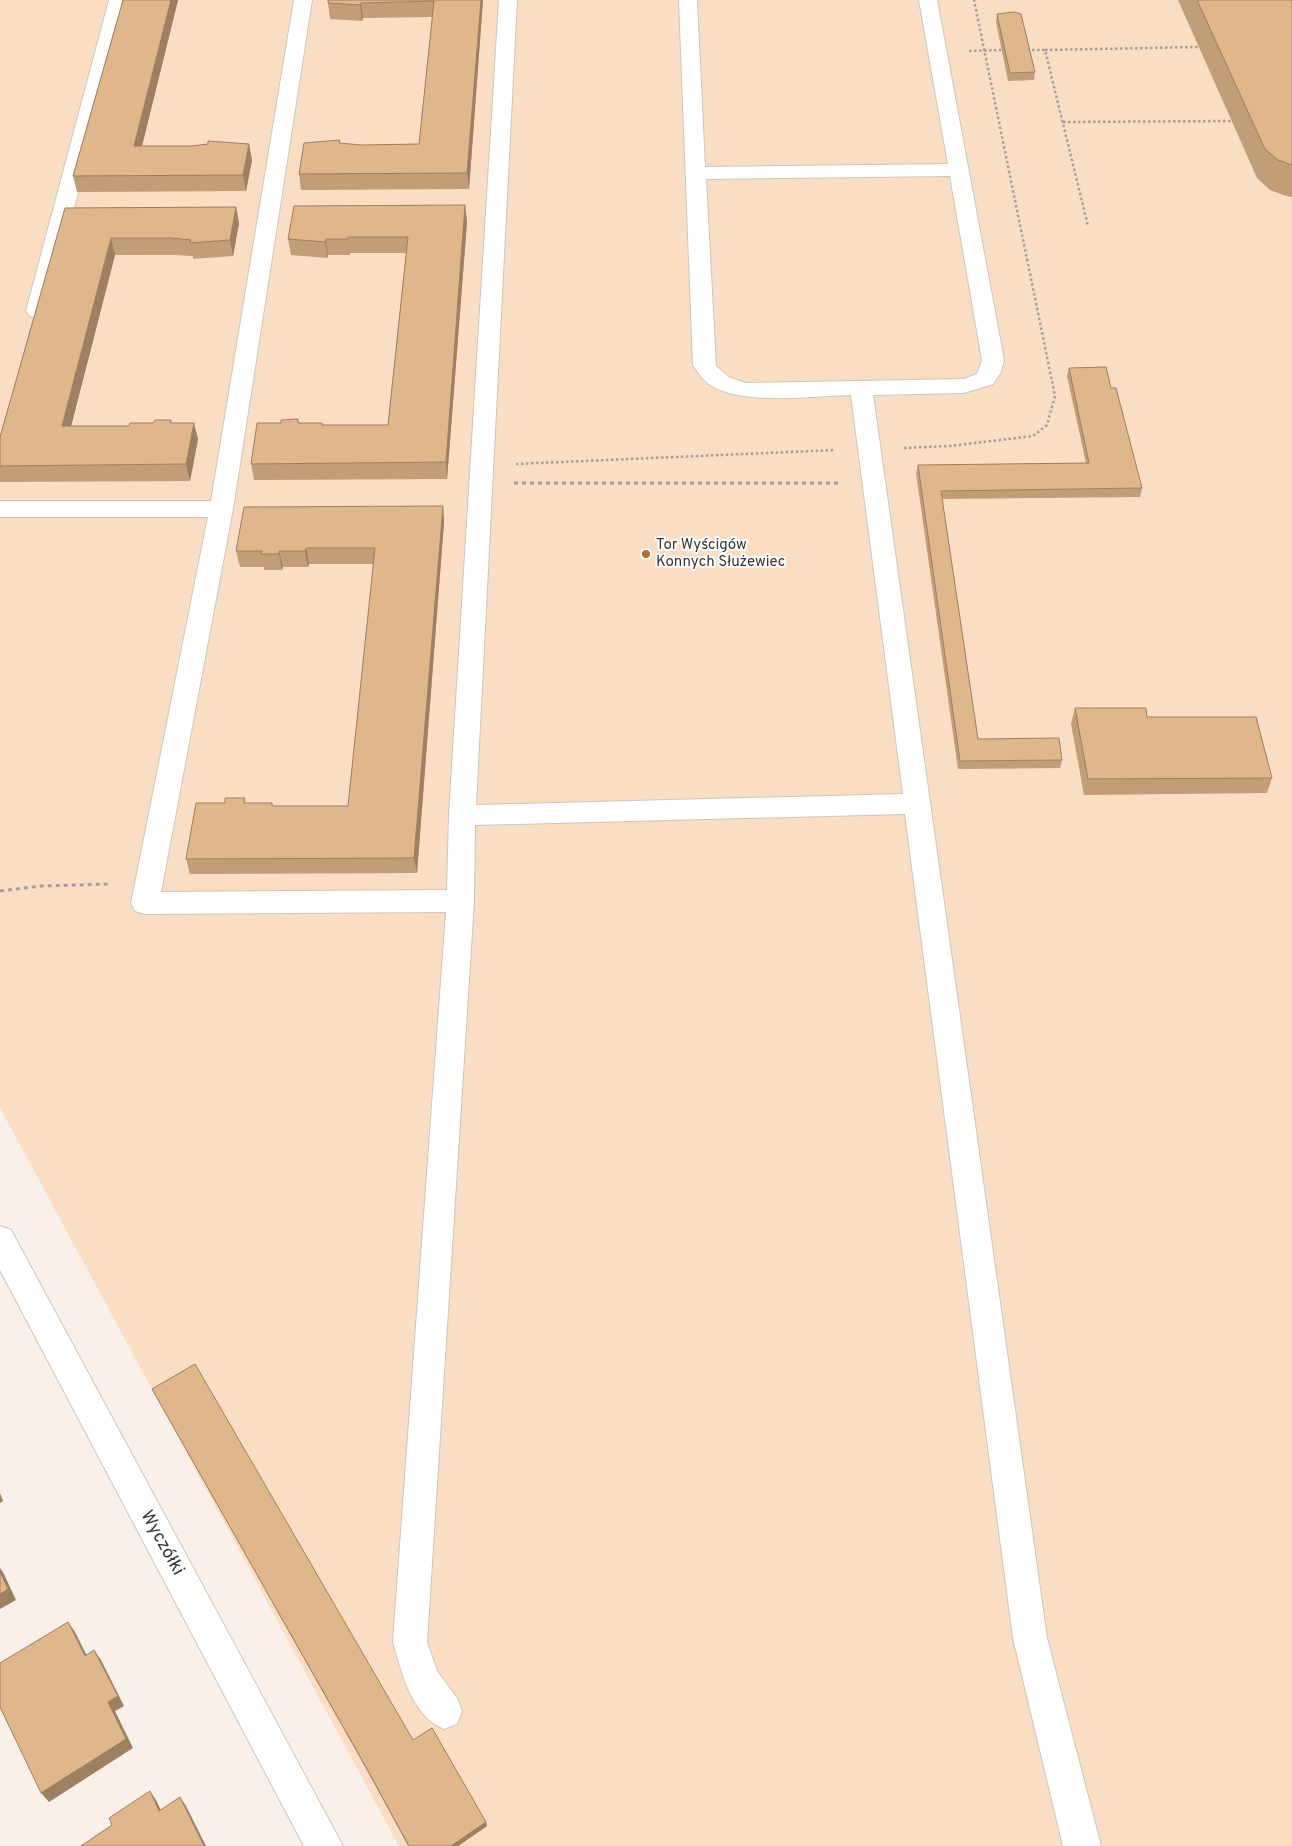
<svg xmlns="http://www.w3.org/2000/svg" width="1292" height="1846" font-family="Overpass,sans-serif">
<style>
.green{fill:#f9dec3}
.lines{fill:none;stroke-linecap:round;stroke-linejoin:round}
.minor-casing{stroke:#cdc5bd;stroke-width:2}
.path-far1{stroke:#a59e99;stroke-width:2.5;stroke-dasharray:2.5 2.5;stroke-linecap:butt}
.path{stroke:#a59e99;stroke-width:3;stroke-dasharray:4 4;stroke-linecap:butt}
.minor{fill:#fff;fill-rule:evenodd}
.wall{fill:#c19d78}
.shaded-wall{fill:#9d7f61}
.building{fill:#e0b68b;stroke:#9d7f61}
.poi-dot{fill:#ab7230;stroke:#fff;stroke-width:2}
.labels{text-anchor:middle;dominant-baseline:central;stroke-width:4;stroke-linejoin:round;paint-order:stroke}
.poi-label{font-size:15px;fill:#383431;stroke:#fff;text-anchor:start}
.near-street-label{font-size:18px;fill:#383431;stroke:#fff}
</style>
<rect width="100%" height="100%" fill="#f9f1e9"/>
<path class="green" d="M0,0H1292V1846H399L0,1108Z"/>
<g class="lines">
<g class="minor-casing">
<g id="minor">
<path d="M109,0H127L48,311L44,316L37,317L30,316L26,311Z"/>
<path d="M294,0H312L233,509L161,892L447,890L449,815L499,0H517L476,805L903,794L851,395C814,396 745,405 714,387C704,382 699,374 693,365L679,0H697L705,167L948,164L919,0H937L1004,360L1001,372L993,384L964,393L873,395L1047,1638L1101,1846H1063L1013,1638L905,814L475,825L474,901L427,1642L437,1671L457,1698L462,1711L457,1724L444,1729C411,1715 402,1673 393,1642L446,912L145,914L135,911L131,903L208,517H0V501H211ZM950,176L982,360L977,374L964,379L745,383L729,377L716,366L706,179Z"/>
<path d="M0,1226L11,1230L343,1846H304L0,1270Z"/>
</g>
</g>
<g class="path-far1">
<path d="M1027,50H1045L1088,226"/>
<path d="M1045,50L1198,47"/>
<path d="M969,51L1001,50"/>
<path d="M1063,122L1231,121"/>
<path d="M904,448L950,446L1033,436L1047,425L1055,396L974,0"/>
<path d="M516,464L835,450"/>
</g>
<g class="path">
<path d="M514,483H840"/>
<path d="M0,891L41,886L111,884"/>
</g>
<use href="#minor" class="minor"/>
</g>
<g class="wall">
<path d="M123,0H178L142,146H191L252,160L246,191L77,192L73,176Z"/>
<path d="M483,0L469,189L301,190L299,174L361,145L419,144L433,17L363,18L362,21L330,19L328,3Z"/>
<path d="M1178,0H1292V197L1286,196L1270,190L1257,178Z"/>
<path d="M997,14L1035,72L1034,80L1008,81L996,22Z"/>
<path d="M465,205L467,222L447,479L254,480L251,464L281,423L298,419L299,423H322L323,425H388L406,253H350V255H328V258L291,255L288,239Z"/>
<path d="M236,207L239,223L233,256L193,259V256L175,255H115L71,426H129L153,423L171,420L172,423L198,439L190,481L0,482V437L65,208Z"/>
<path d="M1069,368L1111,388L1142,488L1140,497L942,499L978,739L1062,760L1060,768L958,769L916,473L918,465L1086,463L1067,376Z"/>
<path d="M443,506L444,522L417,873L190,874L186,859L225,803H272L273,806H348L374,564H309L308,567H283L282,570H264V567H240L236,551Z"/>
<path d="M1075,708L1147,717L1272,778L1267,793L1084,795L1071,724Z"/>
<path d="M152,1389L413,1740L486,1822L487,1826L458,1846H408L369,1774Z"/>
</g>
<g class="shaded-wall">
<path d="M171,0H178L138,162L134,146Z"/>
<path d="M481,0H483L469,189L467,173Z"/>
<path d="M361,3L363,18L362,21L360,5Z"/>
<path d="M249,144L252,160L246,191L243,175Z"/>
<path d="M465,205L467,222L447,479L446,462Z"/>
<path d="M236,207L239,223L233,256L230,240Z"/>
<path d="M111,238L115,255L67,442L62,426Z"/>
<path d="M326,239L328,255V258L325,242Z"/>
<path d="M194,423L198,439L190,481L186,464Z"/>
<path d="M443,506L444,522L417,873L414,858Z"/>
<path d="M306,548L309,564L308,567L305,551Z"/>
<path d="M279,551L283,567L282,570L279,554Z"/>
<path d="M0,1493L3,1501L0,1503Z"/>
<path d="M0,1568L3,1572L16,1600L0,1609Z"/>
<path d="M68,1622L75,1632L92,1666L85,1656Z"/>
<path d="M94,1650L101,1660L124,1706L115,1711L133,1748L49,1802L41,1793L108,1702Z"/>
<path d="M150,1791L156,1800L165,1819L159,1811Z"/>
<path d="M180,1797L186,1806L206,1846H204Z"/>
<path d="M486,1822L487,1826L458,1846H451Z"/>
</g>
<g class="building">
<path d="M123,0H171L134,146H191L208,144V141L249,144L243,175L73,176Z"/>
<path d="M328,0H481L467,173L299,174L304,143L340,140L339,143L361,145L419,144L434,1L361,3L360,5L328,3Z"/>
<path d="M1197,0H1292V165L1278,160L1265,149Z"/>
<path d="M1014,12L1021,14L1035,72L1010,73L997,14Z"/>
<path d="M465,205L446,462L251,464L257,423H281V420L298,419V423H322V425H388L408,237H348V239H326L325,242L288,239L294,206Z"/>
<path d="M236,207L230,240L190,243L191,240L171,238H111L62,426H129L130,423H153L155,420H171L170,423H194L186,464L0,466V437L65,208Z"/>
<path d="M1106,367L1111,388H1116L1142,488L941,491L978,739L1059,738L1062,760L960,761L918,465L1089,463L1069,368Z"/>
<path d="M443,506L414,858L186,859L196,803H225V798H245L244,803H272V806H348L375,548H306L305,551H279V554H261L262,551H236L244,507Z"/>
<path d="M1075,708H1146L1147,717H1256L1272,778L1088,779Z"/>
<path d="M195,1364L413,1740L432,1728L486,1822L451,1846H409L367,1769L152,1389Z"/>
<path d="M0,1572L8,1589L0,1594Z"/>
<path d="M68,1622L85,1656L94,1650L118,1696L108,1702L126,1739L41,1793L0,1707V1663Z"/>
<path d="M150,1791L159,1811L180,1797L204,1846H81L112,1825L109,1818Z"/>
</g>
<circle class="poi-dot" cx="646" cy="554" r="5"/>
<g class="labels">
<g class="poi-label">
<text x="656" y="545">Tor Wyścigów<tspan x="656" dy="17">Konnych Służewiec</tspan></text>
</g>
<g class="near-street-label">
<text transform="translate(162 1543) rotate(61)">Wyczółki</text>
</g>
</g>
</svg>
